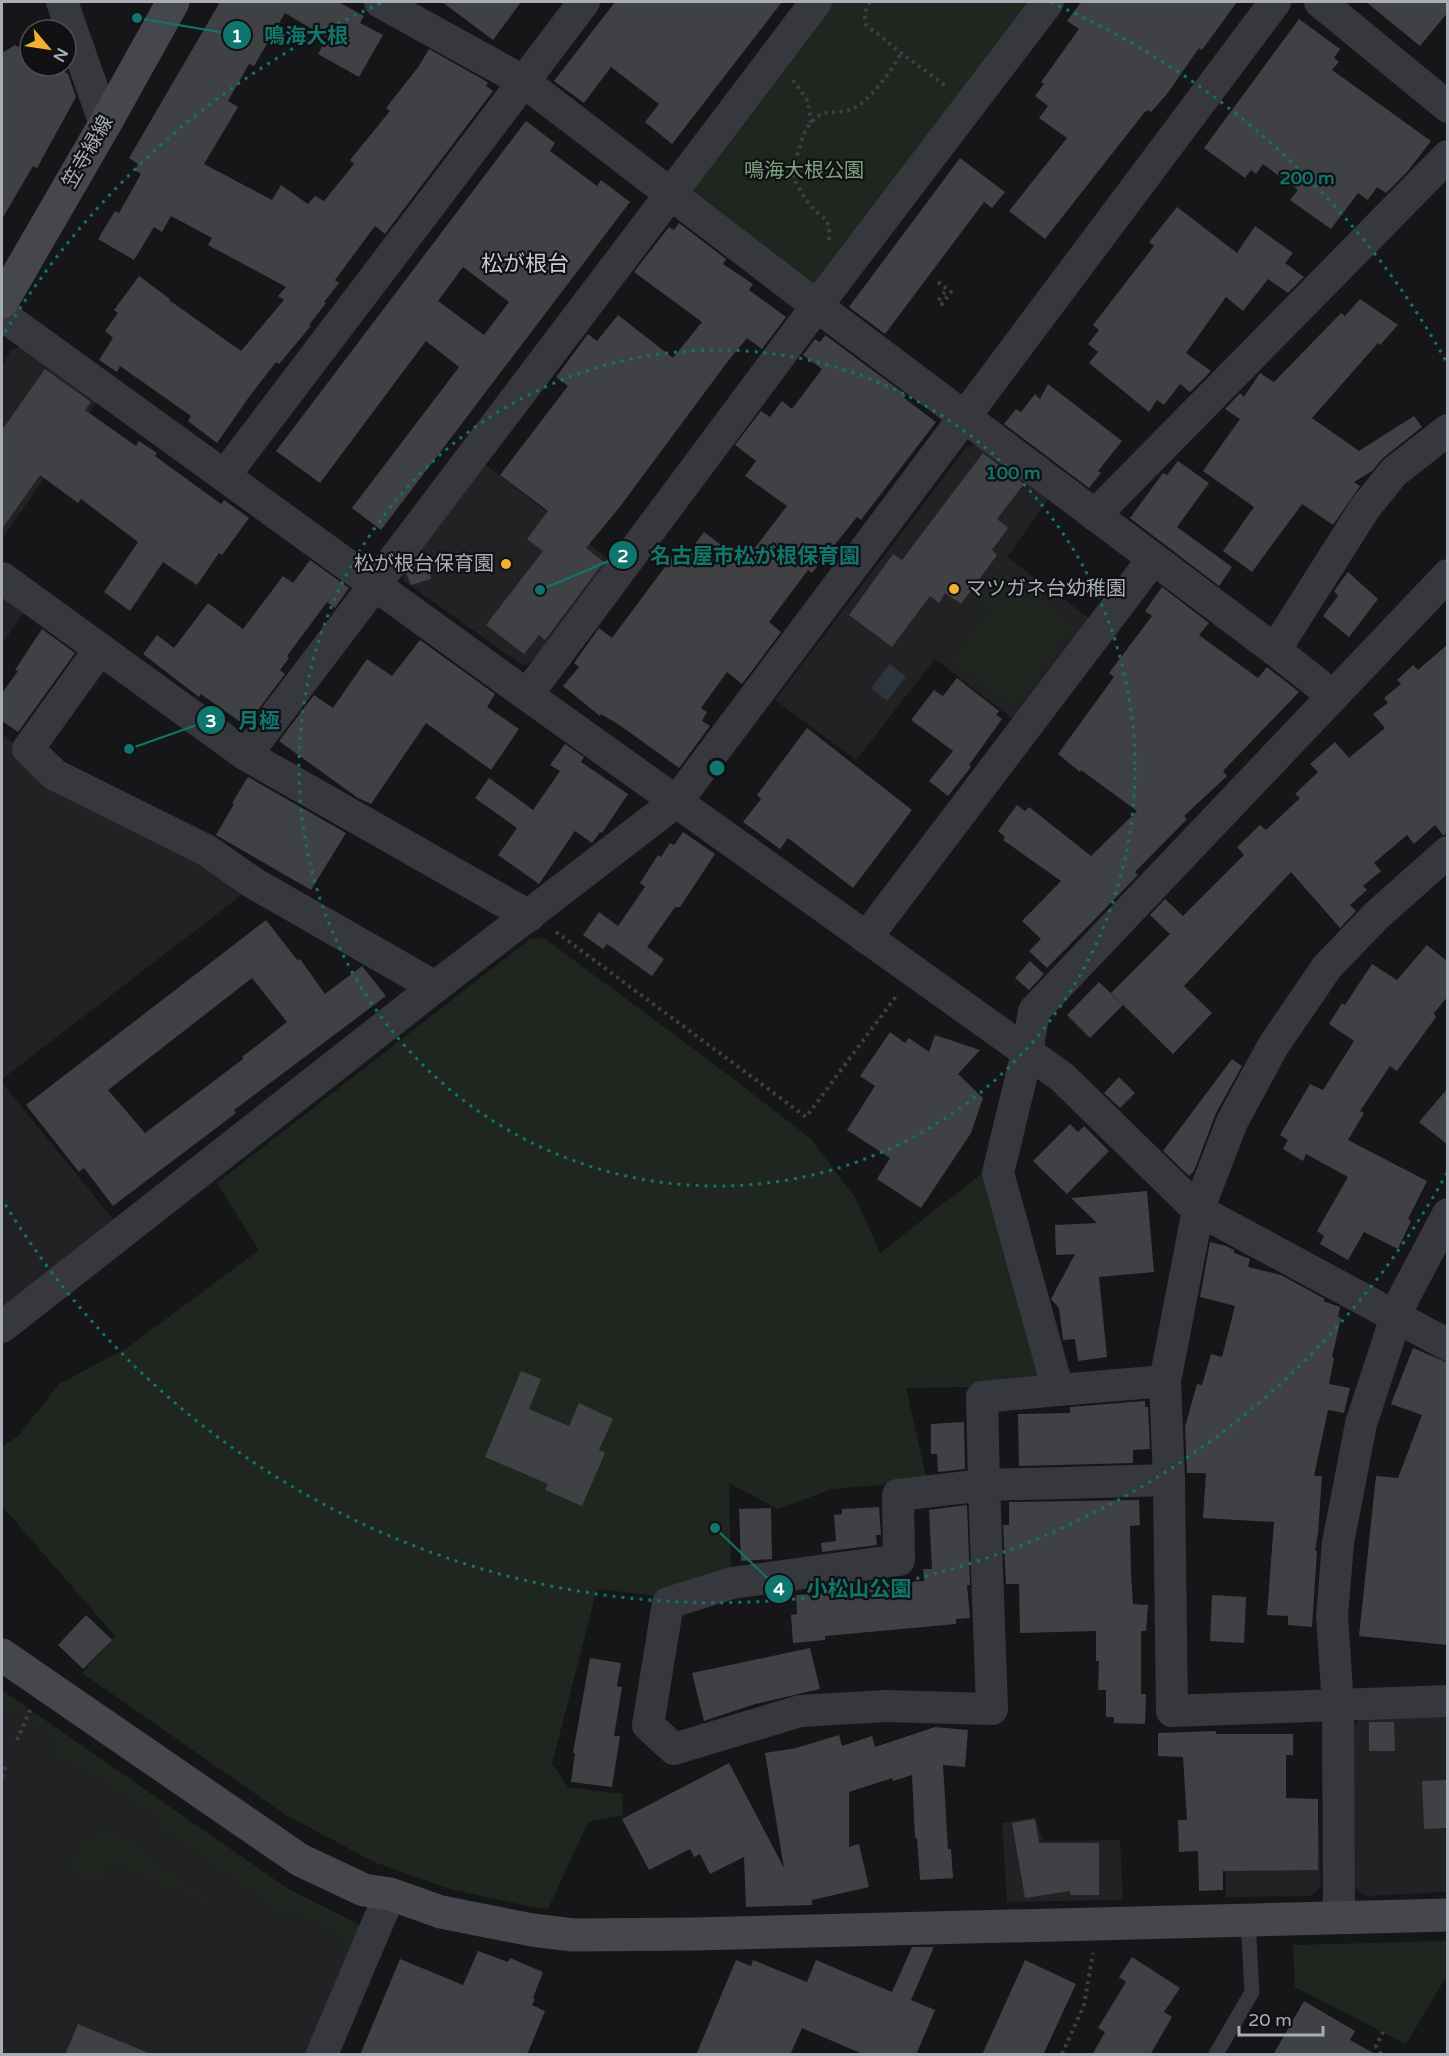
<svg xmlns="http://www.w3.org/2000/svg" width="1449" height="2056" font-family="'Varela Round','Noto Sans JP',sans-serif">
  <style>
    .built { fill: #222225 }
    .green { fill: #1e261f }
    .water { fill: #2c353c }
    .building { fill: #404145; fill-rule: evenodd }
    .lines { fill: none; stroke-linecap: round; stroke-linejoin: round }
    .path { stroke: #3d3f44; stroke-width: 4; stroke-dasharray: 3 4.5; stroke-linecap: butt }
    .lane { stroke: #37383d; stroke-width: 15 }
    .street { stroke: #37383d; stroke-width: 32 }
    .secondary { stroke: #45474d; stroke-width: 33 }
    .ring { fill: none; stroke: #0f766e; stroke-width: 3; stroke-dasharray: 3 6 }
    .poi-dot { fill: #f2b134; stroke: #111113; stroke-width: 2 }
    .labels { text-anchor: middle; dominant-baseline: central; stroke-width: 4.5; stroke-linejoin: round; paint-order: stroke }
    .street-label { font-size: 20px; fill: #a8adb8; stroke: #111113 }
    .park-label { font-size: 20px; fill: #7fa381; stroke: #111113 }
    .poi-label { font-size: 20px; fill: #a8adb8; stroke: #111113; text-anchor: end }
    .quarter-label { font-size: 22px; fill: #c9ccd4; stroke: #111113 }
    .centre { fill: #0f766e; stroke: #111113; stroke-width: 3 }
    .ring-label { font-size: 18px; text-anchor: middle; font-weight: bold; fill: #0f766e; stroke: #111113; stroke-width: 4.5; stroke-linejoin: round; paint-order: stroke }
    .leader { fill: none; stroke: #0f766e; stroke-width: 2 }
    .callout-dot { fill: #0f766e; stroke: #111113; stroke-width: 2 }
    .mark-label { font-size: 18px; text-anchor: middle; font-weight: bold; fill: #fff }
    .callout-label { font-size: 21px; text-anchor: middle; font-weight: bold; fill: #0f766e; stroke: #111113; stroke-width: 4.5; stroke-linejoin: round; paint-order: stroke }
  </style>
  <rect width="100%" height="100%" fill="#161618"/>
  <g class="built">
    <path d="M24,345L99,399L2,539V367L11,350Z"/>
    <path d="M981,444L1050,497L1007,557L1093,621L1016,721L935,659L856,760L775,700L967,446Z"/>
    <path d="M483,463L610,560L534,662L522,665L404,581L402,568Z"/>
    <path d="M2,594L25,611L2,644Z"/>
    <path d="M2,733L53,781L248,890L2,1079Z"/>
    <path d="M2,1083L117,1224L2,1313Z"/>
    <path d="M2,1690L288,1889L362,1926L308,2054H2Z"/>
    <path d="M1447,1714V1892L1365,1896L1352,1885V1728L1363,1716Z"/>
    <path d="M1035,1817L1043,1841L1120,1840L1123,1900L1007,1902L1002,1823Z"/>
    <path d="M1319,1825L1321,1886L1311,1896L1226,1897L1225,1826Z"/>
  </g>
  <g class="green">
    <path d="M830,2H1030L822,283H810L696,198L693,183Z"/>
    <path d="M1001,570L1074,625L1014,706L952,660L990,610L978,601Z"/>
    <path d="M544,938L715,1065L810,1138L856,1199L880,1253L985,1171L1041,1381L968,1387L906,1388L927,1481L832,1489L778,1509L729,1483L731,1574L657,1596L597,1589L552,1764L568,1787L622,1794L623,1815L588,1822L548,1909L532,1907L450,1889L374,1862L286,1815L82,1673L115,1636L2,1506V1447L19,1435L59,1384L127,1348L259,1250L217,1183L530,939Z"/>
    <path d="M2,1690L25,1706L20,1719L2,1711Z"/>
    <path d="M36,1714L288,1889L362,1926L351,1952L348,1951L338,1933L288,1910L286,1916L161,1827L163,1822L98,1775L52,1756L60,1737L31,1724Z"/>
    <path d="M113,1831L126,1838L144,1854L226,1912L111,1860L100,1883L69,1870C79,1846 84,1832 113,1831Z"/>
    <path d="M1447,1941V1982L1444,1980L1406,2044L1295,1987L1293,1945Z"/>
  </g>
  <path class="water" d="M890,664L906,677L887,701L871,688Z"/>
  <g class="building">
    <path d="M220,2H339L364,16L360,23L383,35L359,77L318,54L327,38L285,13L254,66L249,64L228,101L238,107L204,164L272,200L281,185L308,204L315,196L324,201L354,164L350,160L390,111L386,108L419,66L429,49L484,80L488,83L486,86L493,91L385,234L375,226L335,280L339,283L324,302L326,303L309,325L311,326L279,364L276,362L249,397L217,443L188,421L191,416L120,366L117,372L99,360L113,338L105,331L118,313L114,310L139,276L170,299L169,300L241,351L284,300L278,296L286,287L208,245L212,238L171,216L162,232L154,227L134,260L98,239L115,211L119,213L141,174L135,170L138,164L129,158Z"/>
    <path d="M442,2H521L493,40Z"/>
    <path d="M615,2H782L672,144L645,122L659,104L611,67L584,103L554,81Z"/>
    <path d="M1081,2H1237L1202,50L1199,48L1167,94L1151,112L1148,110L1144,113L1045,239L1009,211L1067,138L1039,118L1048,106L1035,96L1044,84L1041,82L1079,29L1067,21Z"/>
    <path d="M1366,2H1448V12L1420,46Z"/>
    <path d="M1299,19L1340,49L1334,58L1339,62L1332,70L1431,141L1407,172L1386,193L1377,187L1368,200L1358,193L1331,229L1290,200L1298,190L1263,164L1256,174L1251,170L1245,178L1204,148Z"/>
    <path d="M15,45L30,53V66H53L68,74L76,97L37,168L33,166L2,219V53Z"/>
    <path d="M526,121L555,143L550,151L597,186L601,180L630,202L381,530L352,508L459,367L426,341L320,483L276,451ZM463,267L509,302L484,335L438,301Z"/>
    <path d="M960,158L1005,192L992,208L984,202L885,334L849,307Z"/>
    <path d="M1177,207L1237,253L1255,226L1293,253L1285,263L1304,277L1288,293L1268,279L1243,311L1226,297L1186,353L1211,371L1190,392L1180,384L1164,405L1157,400L1149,412L1089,363L1098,352L1088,344L1099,330L1093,325L1154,246L1149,242Z"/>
    <path d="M679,223L726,259L723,264L753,284L749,290L786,317L762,349L747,338L728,361L619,508L586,548L604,562L545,640L539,635L524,654L486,625L543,551L527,539L548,511L500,475L568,386L556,377L588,334L597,341L618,315L673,358L702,322L634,272L669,227L674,230Z"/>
    <path d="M1360,299L1398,325L1380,345L1378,343L1312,418L1359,451L1414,416L1422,427L1383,458L1372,471L1354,482L1360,486L1333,525L1302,504L1252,572L1223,551L1254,507L1203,471L1240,419L1225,409L1240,393L1244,397L1260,373L1274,382L1341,313L1345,316Z"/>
    <path d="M825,335L906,395L904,398L936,422L861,520L857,517L812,573L808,570L769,622L781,632L742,684L727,672L701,708L707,712L702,721L710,726L679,768L621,726L601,714L600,716L563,686L579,667L574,663L599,628L612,638L676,552L684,558L704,532L744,562L787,506L745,476L756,461L735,445L761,411L770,417L782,401L792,409L822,369L803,355L815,339L820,342Z"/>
    <path d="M45,369L91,402L85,410L136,446L139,441L157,453L155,456L221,504L224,500L249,518L222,555L219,553L197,585L163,562L130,611L104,592L138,542L81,499L78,503L40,475L2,529V430Z"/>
    <path d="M1048,384L1122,441L1098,471L1101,473L1089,488L1004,424L1016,409L1021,412L1035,394L1040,399Z"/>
    <path d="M983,453L1024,484L997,519L1008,528L992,550L997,555L961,604L945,593L939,603L930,596L892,647L849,615L893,554L902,560Z"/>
    <path d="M1178,461L1209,483L1177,527L1232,567L1219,586L1130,518L1163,473L1167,475Z"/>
    <path d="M427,558L431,579L411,585L406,573L416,560Z"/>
    <path d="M310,560L349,588L335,608L327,602L287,656L289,658L280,670L285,674L246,726L201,694L199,697L143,654L157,635L174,648L208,603L243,629L283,576L293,583Z"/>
    <path d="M1348,572L1378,599L1349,637L1323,616L1338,596L1334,591Z"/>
    <path d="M1162,587L1209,623L1199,635L1258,678L1267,667L1299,692L1223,771L1227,776L1184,816L1187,819L1135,872L1138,875L1047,968L1029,951L1041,939L1022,921L1061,881L1003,840L1005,837L998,831L1017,805L1025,811L1029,807L1091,856L1137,811L1081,770L1080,772L1058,754L1114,677L1109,673L1152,616L1145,611Z"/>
    <path d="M42,629L75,653L18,732L2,721V693L18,671L15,670Z"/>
    <path d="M420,640L495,694L487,707L519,729L491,770L426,723L371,804L358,798L279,741L314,695L333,708L367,659L392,676Z"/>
    <path d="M1448,644V834L1443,835L1435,825L1414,844L1407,835L1374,863L1381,871L1363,886L1367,890L1350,905L1356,911L1340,928L1291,872L1184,986L1212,1013L1173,1054L1111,993L1170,934L1150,915L1165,899L1183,916L1244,855L1237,847L1260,825L1266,830L1300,798L1295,794L1318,772L1310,764L1335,742L1349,758L1385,728L1373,714L1388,703L1384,698L1401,684L1397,680L1413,665L1418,670Z"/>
    <path d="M957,678L999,711L996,715L1002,719L969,765L971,767L948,796L929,781L953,751L911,720L934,690L943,696Z"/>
    <path d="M807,728L912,810L853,888L788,838L780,849L743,822L761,799L757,795Z"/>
    <path d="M565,744L584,757L581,762L628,794L602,833L600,832L592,843L575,831L539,884L498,855L517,828L475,798L489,778L533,810L560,771L550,765Z"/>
    <path d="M248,777L346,833L311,890L216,835L234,804L232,803Z"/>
    <path d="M683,832L715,854L680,907H675L647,947L664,959L652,976L607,944L603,949L583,935L599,912L618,926L645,887L640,883L658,855L661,857L670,843L674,845Z"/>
    <path d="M266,920L298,961L300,959L325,994L362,966L386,996L234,1110L236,1113L113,1206L84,1168L79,1172L26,1105ZM252,978L287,1022L242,1057L243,1059L145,1133L108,1090Z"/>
    <path d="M1427,945L1448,962V996L1434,1013L1436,1017L1397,1071L1390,1066L1360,1111L1364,1113L1348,1140L1427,1181L1408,1219L1411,1221L1398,1249L1364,1232L1348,1260L1320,1244L1324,1236L1317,1231L1348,1177L1306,1154L1303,1161L1283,1149L1288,1140L1280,1135L1310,1084L1323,1090L1354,1041L1329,1024L1342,1003L1345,1005L1372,964L1397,980Z"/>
    <path d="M1030,961L1044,974L1029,990L1015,978Z"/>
    <path d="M1099,982L1123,1005L1090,1038L1067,1015Z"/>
    <path d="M890,1032L905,1043L909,1038L929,1052L935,1035L980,1050L958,1074L983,1098L971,1133L921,1208L877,1179L890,1158L847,1130L875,1086L860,1076Z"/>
    <path d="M1232,1059L1242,1066L1216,1113L1194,1171L1189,1176L1163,1151Z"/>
    <path d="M1119,1077L1135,1093L1120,1108L1104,1093Z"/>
    <path d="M1448,1088V1145L1419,1122Z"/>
    <path d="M1070,1124L1078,1132L1084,1126L1109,1151L1067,1194L1033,1161Z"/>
    <path d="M1147,1191L1154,1272L1099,1277L1107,1357L1078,1361L1075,1339L1063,1340L1059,1308L1051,1299L1075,1254L1056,1255L1055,1225L1097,1223L1071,1198Z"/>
    <path d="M1210,1242L1226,1246L1234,1250V1253L1250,1259L1248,1267L1281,1275L1325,1299L1323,1301L1340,1307L1338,1317L1341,1318L1332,1357L1334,1358L1329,1384L1350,1388L1344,1413L1328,1410L1314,1476H1322L1318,1533L1315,1550L1317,1551L1312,1627L1288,1625V1616L1267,1615L1274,1522L1203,1518L1206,1473H1187L1185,1427L1197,1384L1202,1385L1211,1354L1222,1357L1235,1306L1200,1297Z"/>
    <path d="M1413,1348L1448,1363V1645L1359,1636L1376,1476L1398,1478L1422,1415L1391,1404Z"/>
    <path d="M521,1371L541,1379L529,1409L569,1426L579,1403L613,1419L599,1450L605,1453L582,1506L545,1490L548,1484L485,1457Z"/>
    <path d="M1145,1401V1407H1148L1150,1449L1133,1450V1463L1019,1466L1018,1414L1070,1413V1407Z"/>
    <path d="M964,1422L965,1469L938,1472L937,1454H931V1424Z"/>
    <path d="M1139,1500L1140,1525L1130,1526L1131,1573L1133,1604L1148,1605L1146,1631H1141V1694H1146L1145,1724L1114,1723V1717H1106V1690H1098L1099,1661H1096V1631L1020,1633L1019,1584H1006L1003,1525H1009V1502Z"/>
    <path d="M967,1505L970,1585H967L970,1618L956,1619V1624L825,1636V1640L793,1643L791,1615L797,1614L796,1595L827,1593L826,1588L879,1581V1584L924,1581L923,1569H932L929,1510Z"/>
    <path d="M879,1507L881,1535H876L877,1545L822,1552L821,1543L836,1541L834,1515L842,1514V1509Z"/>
    <path d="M771,1508L772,1559L741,1561L739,1509Z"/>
    <path d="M1212,1595L1246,1597L1244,1643L1210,1641Z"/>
    <path d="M86,1615L112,1640L83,1669L58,1645Z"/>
    <path d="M810,1648L820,1689L755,1704L704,1721L692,1673Z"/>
    <path d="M590,1658L621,1663L617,1686L622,1687L614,1736H620L612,1787L571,1782L575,1753H573Z"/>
    <path d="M1369,1722H1394L1395,1751H1369Z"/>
    <path d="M935,1727L968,1730L965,1767L943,1765L948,1849H951L953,1878L920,1880L917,1838H915L912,1775L893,1781L892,1778L849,1792V1847L859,1844L869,1887L812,1900V1905L746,1907L744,1857L710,1874L700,1854L694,1857L690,1849L649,1870L622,1819L729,1763L784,1868L765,1753L796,1748L839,1735L842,1746L872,1736L875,1747Z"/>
    <path d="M1216,1731V1734H1293V1755H1286V1798L1318,1799V1870L1223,1871V1890L1199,1891L1198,1851L1179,1852L1178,1820H1187L1183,1757L1158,1756V1733Z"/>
    <path d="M1448,1780V1828L1424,1829L1422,1781Z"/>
    <path d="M1035,1819L1039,1843H1099V1895H1070V1891L1025,1898L1012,1823Z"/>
    <path d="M912,1947H934L911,2000L935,2010L916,2055H865L802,2028L790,2055H696L736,1960L751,1966L753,1960L807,1982L816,1960L892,1992Z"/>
    <path d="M478,1951L508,1962L510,1958L543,1972L533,1998L535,1999L532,2005L545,2011L527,2055H360L400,1959L463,1985Z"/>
    <path d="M1132,1957L1180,1988L1164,2012L1172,2017L1150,2055H1092L1105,2032L1098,2028L1126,1982L1119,1977Z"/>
    <path d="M1025,1960L1076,1984L1043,2055H982Z"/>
    <path d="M1304,2001L1355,2031L1350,2040L1377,2055H1273Z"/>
    <path d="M78,2024L151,2054V2055H65Z"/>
  </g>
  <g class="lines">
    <g class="path">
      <path d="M870,2C866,8 863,16 866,24C868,28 873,30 877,33C899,53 924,69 948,88"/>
      <path d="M793,80L808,101L811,123"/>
      <path d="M829,240C831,214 821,220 809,204C803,196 798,186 793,178C796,160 801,125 820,115C829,111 842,113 852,109C869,102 893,69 901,53"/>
      <path d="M938,282L947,289L938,301L942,304L954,288"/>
      <path d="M556,932L806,1117L897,995"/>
      <path d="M17,1740L30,1710"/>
      <path d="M2,1777L7,1763"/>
      <path d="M1062,2054L1084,2005L1093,1953"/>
      <path d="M1381,2054L1376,2046L1383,2032"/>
    </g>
    <path class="lane" d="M1216,2054L1252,1992L1248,1921"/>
    <g class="street">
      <path d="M62,2L105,124"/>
      <path d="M380,2L523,81L817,306L1275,650L1332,695"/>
      <path d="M1320,2L1448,107"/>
      <path d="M2,315L527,695L1062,1077L1198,1210L1448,1345"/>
      <path d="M225,475L584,2"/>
      <path d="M1095,515L1448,156"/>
      <path d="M2,578L246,755L529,916"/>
      <path d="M100,649L28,749L55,775L206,850L255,884L435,987"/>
      <path d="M1275,650L1365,508L1394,472L1448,430"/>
      <path d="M527,695L825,295L1048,2"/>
      <path d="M246,755L816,2"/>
      <path d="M1448,852L1377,915L1327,967L1273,1046L1232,1122L1198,1210L1165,1381L1169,1480L1172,1711L1448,1701"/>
      <path d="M866,938L1153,559"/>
      <path d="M2,1327L435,987L677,801L1275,2"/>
      <path d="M1165,1381L1058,1390L998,1173L1027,1053L1034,1011L1448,575"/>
      <path d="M1058,1390L982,1397L984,1485L992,1709L885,1706L800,1711L674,1749L648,1725L668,1603L732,1583L899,1560L898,1495L984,1485L1169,1480"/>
      <path d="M1339,1918L1338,1705L1332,1616L1338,1543L1361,1424L1396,1317L1404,1297L1448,1214"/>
      <path d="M322,2054L390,1894"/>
    </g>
    <g class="secondary">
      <path d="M2,302L105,124L173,2"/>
      <path d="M2,1655L300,1860L364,1890L390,1894L441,1912L532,1930L573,1935L694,1934L1448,1915"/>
    </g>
  </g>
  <g class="ring">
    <circle cx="717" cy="768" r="418"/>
    <path d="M1447 1173A835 835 0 0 1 5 1204M5 332A835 835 0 0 1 384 2M1050 2A835 835 0 0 1 1447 363"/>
  </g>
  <g class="poi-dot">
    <circle cx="506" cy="564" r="6"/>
    <circle cx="954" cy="589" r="6"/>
  </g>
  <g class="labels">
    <g class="street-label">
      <text transform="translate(88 152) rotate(-60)">笠寺緑線</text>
    </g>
    <g class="park-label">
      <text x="804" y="171">鳴海大根公園</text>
    </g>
    <g class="poi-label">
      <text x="494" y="564">松が根台保育園</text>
      <text x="966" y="589" text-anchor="start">マツガネ台幼稚園</text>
    </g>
    <g class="quarter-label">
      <text x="525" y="264">松が根台</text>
    </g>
  </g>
  <circle cx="717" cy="768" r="9" class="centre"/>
  <g class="ring-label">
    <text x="1307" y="184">200 m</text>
    <text x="1013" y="479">100 m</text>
  </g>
  <path class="leader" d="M137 18L237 35M540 590L623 555M129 749L211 720M715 1528L779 1589"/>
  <g class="callout-dot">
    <circle cx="137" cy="18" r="6"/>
    <circle cx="540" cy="590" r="6"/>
    <circle cx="129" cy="749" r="6"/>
    <circle cx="715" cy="1528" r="6"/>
    <circle cx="237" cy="35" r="15"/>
    <circle cx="623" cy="555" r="15"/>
    <circle cx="211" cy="720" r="15"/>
    <circle cx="779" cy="1589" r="15"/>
  </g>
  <g class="mark-label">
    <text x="237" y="42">1</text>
    <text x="623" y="562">2</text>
    <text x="211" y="727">3</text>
    <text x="779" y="1595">4</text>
  </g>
  <g class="callout-label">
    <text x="306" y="43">鳴海大根</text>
    <text x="755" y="563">名古屋市松が根保育園</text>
    <text x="259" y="728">月極</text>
    <text x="859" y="1596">小松山公園</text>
  </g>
  <rect width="1449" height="2056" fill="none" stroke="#a8adb8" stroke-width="6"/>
  <g transform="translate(48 48) rotate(119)"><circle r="28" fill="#111113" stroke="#4d4f55" stroke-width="1.5"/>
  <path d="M0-4.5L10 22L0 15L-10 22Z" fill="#f2b134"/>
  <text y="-9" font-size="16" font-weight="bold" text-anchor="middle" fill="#a8adb8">N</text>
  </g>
  <path d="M1239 2026v9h84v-9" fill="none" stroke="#a8adb8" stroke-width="3"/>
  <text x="1248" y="2026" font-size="18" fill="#a8adb8" stroke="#111113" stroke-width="4.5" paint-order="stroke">20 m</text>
</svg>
